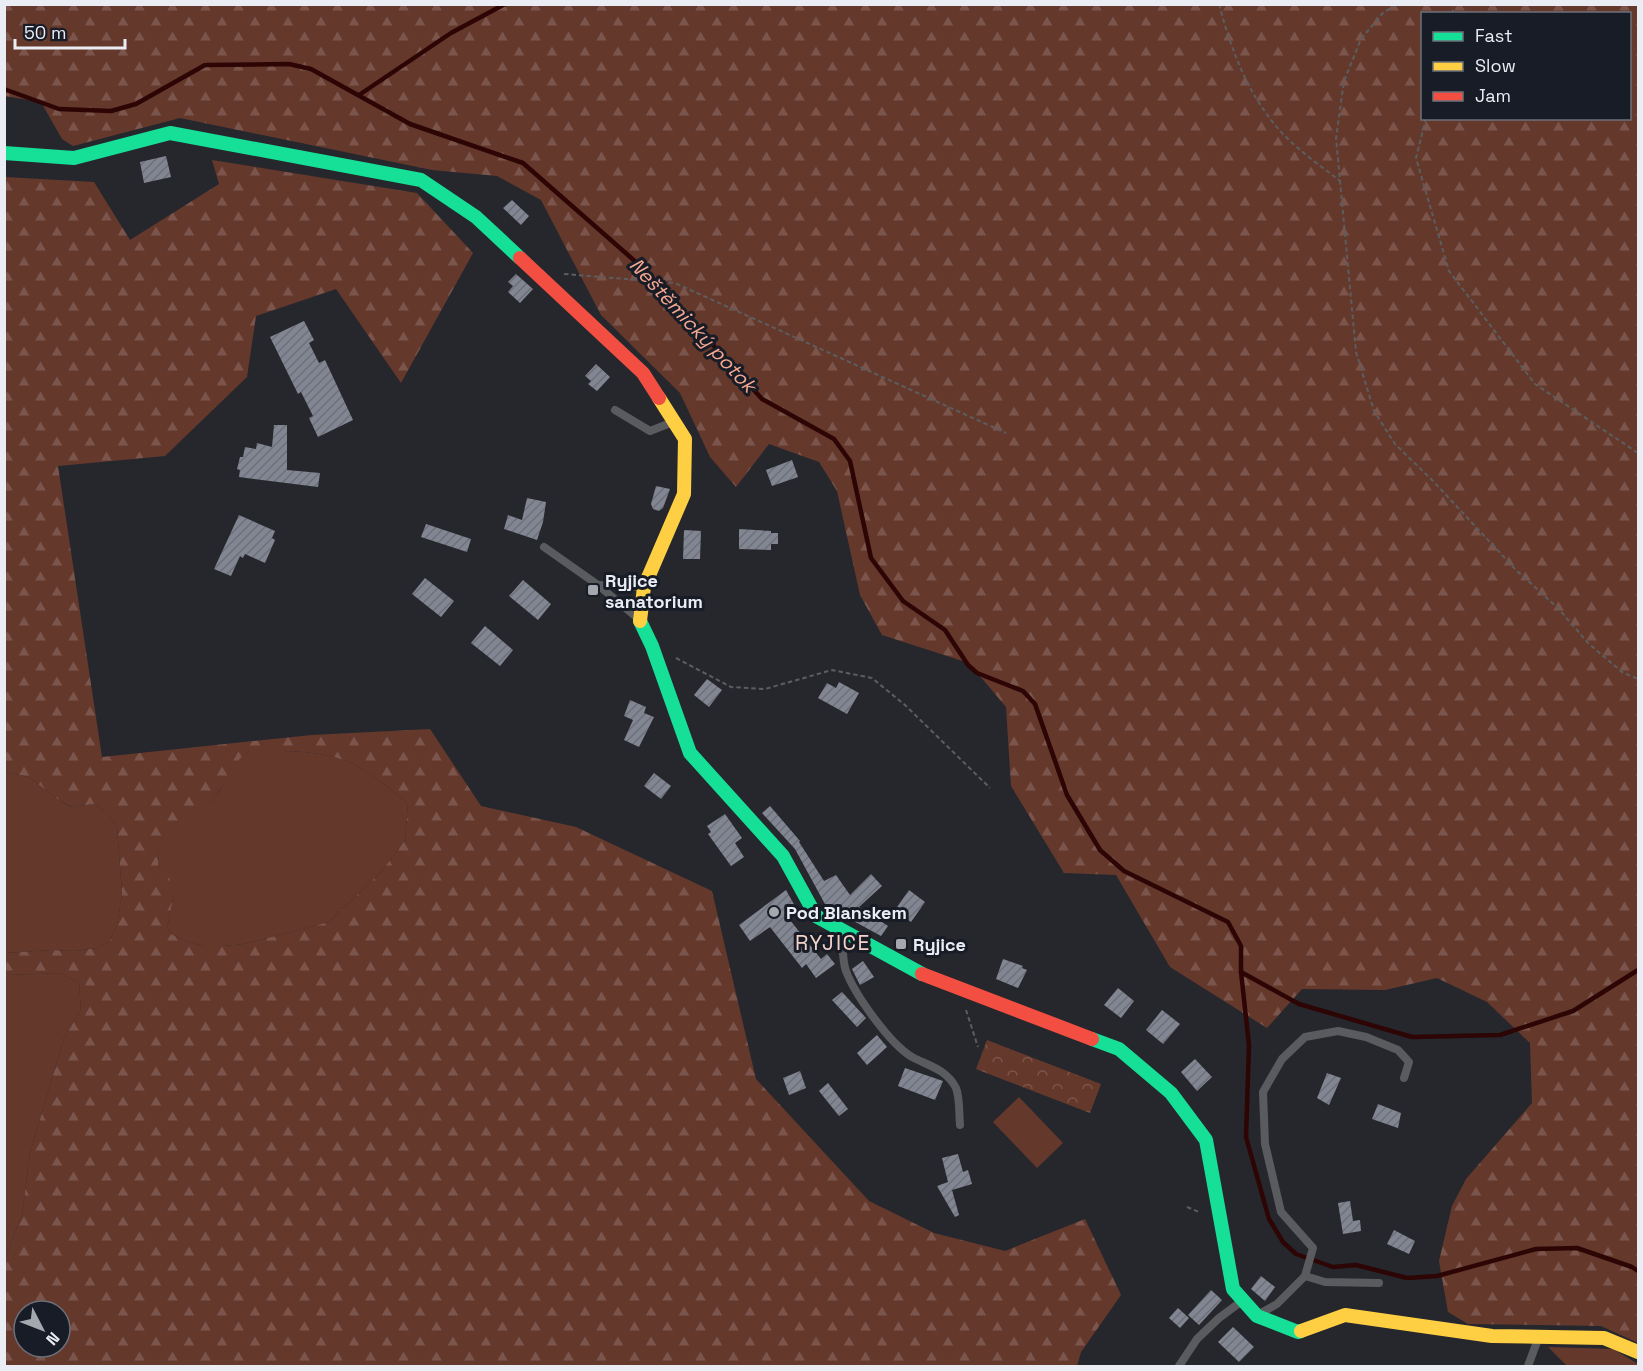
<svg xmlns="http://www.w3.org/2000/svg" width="1643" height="1371" font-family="'Space Grotesk',sans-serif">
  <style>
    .green { fill: #65382c }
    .forest { fill: url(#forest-firs); fill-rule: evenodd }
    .park { fill: url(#park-crowns) }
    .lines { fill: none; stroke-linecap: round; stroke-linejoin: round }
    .stream { stroke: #2d0504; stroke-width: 4.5 }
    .building { fill: url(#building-hatch) }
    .path { stroke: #5c5d5f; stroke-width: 2; stroke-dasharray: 4.5 3; stroke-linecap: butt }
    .lane { stroke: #5a5b5e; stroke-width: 8 }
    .fast { stroke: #16e098; stroke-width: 14 }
    .slow { stroke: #ffcf43; stroke-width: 14 }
    .jam { stroke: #f24e42; stroke-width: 14 }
    .poi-dot { fill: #a6a8af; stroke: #181c26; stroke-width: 2 }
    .labels { text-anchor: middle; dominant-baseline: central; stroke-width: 6; stroke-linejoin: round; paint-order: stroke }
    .poi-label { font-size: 18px; font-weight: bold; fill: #ebedf5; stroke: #181c26; text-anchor: start }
    .water-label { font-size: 20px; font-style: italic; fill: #f6a790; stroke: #181c26 }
    .quarter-label { font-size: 21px; letter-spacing: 1.5px; fill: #f4d3c9; stroke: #181c26 }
  </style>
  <defs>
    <pattern id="forest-firs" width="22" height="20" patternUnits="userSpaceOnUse" patternTransform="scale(1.5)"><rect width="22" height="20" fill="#65382c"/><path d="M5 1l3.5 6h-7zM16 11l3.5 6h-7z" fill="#7b554b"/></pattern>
    <pattern id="park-crowns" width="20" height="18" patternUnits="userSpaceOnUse" patternTransform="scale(1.5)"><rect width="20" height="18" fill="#65382c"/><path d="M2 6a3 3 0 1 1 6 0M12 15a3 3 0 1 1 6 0" fill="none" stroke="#7b554b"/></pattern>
    <pattern id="building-hatch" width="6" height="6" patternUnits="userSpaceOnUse" patternTransform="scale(1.5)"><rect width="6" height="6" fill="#828692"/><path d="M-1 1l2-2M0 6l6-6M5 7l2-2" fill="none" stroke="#6d7079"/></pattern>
  </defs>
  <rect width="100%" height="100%" fill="#26272c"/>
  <g class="green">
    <path d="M249,751C280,751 316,749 346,761C369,770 388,788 408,803L405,840L381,872L329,922L244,944L224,946H204L186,941L171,934L167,927L174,895L158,869L159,849L211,801L220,790L235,761Z"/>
    <path d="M5,772L29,777L60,801L71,807L94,804L106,811L117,827L122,893L117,926L109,942L98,948L75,951L51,950L5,953Z"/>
    <path d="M61,973L79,983L81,1010L64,1038L30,1153L22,1215L5,1258V975Z"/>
    <path d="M1019,1097L1063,1143L1037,1168L993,1122Z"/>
    <path d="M1548,1347L1613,1349L1638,1364V1366H1567Z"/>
  </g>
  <g class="forest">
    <path d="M4,5H1638V1343L1601,1326L1468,1324L1448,1312L1439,1261L1452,1206L1466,1179L1532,1103L1530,1043L1487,1002L1437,978L1385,990L1302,989L1267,1028L1170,967L1116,875L1064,873L1011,786L1006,707L969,663L882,635L860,595L837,491L819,462L769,444L736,487L710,457L680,393L601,315L541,200L497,176L432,170L180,118L73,146L62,139L41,102L5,96ZM1422,14H1630V118H1422Z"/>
    <path d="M212,160L417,193L473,253L401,383L336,289L256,316L247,377L165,456L58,466L102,757L312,735L430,729L481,806L576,827L712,891L756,1079L869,1201L934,1233L1005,1251L1085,1219L1121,1295L1081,1352L1077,1366H5V1258L22,1215L30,1153L64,1038L81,1010L79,983L61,973L5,975V953L51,950L75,951L98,948L109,942L117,926L122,893L117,827L106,811L94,804L72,807L60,801L29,777L5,772V177L94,182L130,240L219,184ZM249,751C280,751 316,749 346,761C369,770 388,788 408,803L405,840L381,872L329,922L244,944L224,946H204L186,941L171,934L167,927L174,895L169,877L158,869L159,850C176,837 206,809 219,791C231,773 230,765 249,751ZM24,1311H60V1347H24Z"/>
  </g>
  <path class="park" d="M987,1040L1101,1084L1090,1113L976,1069Z"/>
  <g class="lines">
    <g class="stream">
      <path d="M4,89L59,109L111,111L136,104L205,65L289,64L311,69L410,124L523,163L645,270L762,399L834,439L850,461L871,558L903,601L945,630L968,665L977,673L1023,691L1035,704L1067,795L1100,850L1124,871L1228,922L1241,946V972L1249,1045L1246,1137L1269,1219L1283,1242L1296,1254L1333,1267L1356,1265L1407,1278L1437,1276L1536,1249L1577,1248L1632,1267L1638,1271"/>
      <path d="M359,95L451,33L505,4"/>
      <path d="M1241,972L1299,1004L1412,1037L1500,1035L1573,1011L1638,970"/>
    </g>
  </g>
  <g class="building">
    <path d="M166,156L171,177L144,183L140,162Z"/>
    <path d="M512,200L529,216L521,225L503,208Z"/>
    <path d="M516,274L533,289L520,303L508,292L513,286L508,282Z"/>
    <path d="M304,321L314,340L309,343L319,363L325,360L353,420L318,437L309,418L313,416L301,392L298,394L270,337Z"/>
    <path d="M596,364L610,377L597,391L588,384L591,381L585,376Z"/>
    <path d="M274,425H287V470L320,473L318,487L239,477L240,470L237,469L240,457H243L245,447L256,449L257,443L272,447Z"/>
    <path d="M792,460L798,477L772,486L766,470Z"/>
    <path d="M656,486L670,489L663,508L659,511L653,509L651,504Z"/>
    <path d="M527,498L546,502L543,522L537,540L504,529L508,515L522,520Z"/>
    <path d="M239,515L275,531L272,538L275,540L265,563L245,554L243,558L240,556L231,576L214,569Z"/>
    <path d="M426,524L471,539L467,552L421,537Z"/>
    <path d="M739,529L771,531V533H778V544H771V550L739,549Z"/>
    <path d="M684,530L701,531L700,559H683Z"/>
    <path d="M425,578L454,601L441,617L412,594Z"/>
    <path d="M523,580L551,604L538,620L509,596Z"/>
    <path d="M485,626L513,650L500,666L471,643Z"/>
    <path d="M707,679L722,690L709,707L694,695Z"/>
    <path d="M839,682L859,693L847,714L818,698L827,683L836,688Z"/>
    <path d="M630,700L646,707L644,713L654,717L639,747L624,740L633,720L624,716Z"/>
    <path d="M654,773L671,786L661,799L644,786Z"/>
    <path d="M770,806L800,841L799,842L824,881L836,875L850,895L871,874L882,886L859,907L888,926L881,936L826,906L795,849L762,813Z"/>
    <path d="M725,814L742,838L735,843L744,857L731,866L708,834L711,832L707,826Z"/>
    <path d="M786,890L796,908L786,915L821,959L827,954L835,964L816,978L806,964L802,968L770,927L750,941L739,925Z"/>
    <path d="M909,890L925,902L911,922L895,910Z"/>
    <path d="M1003,959L1023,966L1022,968L1027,970L1018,988L996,979Z"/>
    <path d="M863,961L874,977L860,985L852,969Z"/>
    <path d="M1118,988L1134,1001L1121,1018L1104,1005Z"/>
    <path d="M842,992L866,1018L857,1027L832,1000Z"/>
    <path d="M1162,1010L1180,1024L1163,1044L1146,1030Z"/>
    <path d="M877,1035L887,1047L867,1065L857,1053Z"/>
    <path d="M1195,1059L1212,1077L1197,1091L1181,1072Z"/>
    <path d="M905,1068L943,1081L935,1100L898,1086Z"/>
    <path d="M800,1071L806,1088L789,1095L783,1078Z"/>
    <path d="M1327,1073L1341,1078L1329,1105L1317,1098Z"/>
    <path d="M828,1083L848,1109L839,1116L819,1091Z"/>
    <path d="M1378,1104L1401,1113L1398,1128L1372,1119Z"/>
    <path d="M958,1154L963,1172L968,1170L972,1184L952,1190L959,1215L955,1217L937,1186L948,1182L942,1158Z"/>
    <path d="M1350,1201L1353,1221L1360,1220L1361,1231L1343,1234L1338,1203Z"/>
    <path d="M1394,1230L1415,1241L1409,1254L1387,1244Z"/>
    <path d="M1261,1276L1275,1287L1265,1301L1251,1289Z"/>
    <path d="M1211,1290L1222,1300L1199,1325L1188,1315Z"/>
    <path d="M1178,1308L1189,1318L1180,1328L1169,1318Z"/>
    <path d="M1233,1327L1254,1347L1239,1362L1218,1342Z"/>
  </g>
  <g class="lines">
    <g class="path">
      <path d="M1219,4C1232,53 1248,95 1282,133C1299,151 1321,166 1340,181"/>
      <path d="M1396,4L1382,14L1361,39L1344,81L1336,138L1356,352L1374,411L1395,444L1433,481L1517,571L1558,608L1588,643L1622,672L1638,679"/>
      <path d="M1452,14L1454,4"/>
      <path d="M1426,118L1416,158L1449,271L1535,384L1638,453"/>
      <path d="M564,274L675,283L1006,433"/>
      <path d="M676,658L731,687L765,689L832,670L872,678L905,705L990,788"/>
      <path d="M966,1010L978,1047"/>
      <path d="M1187,1207L1199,1212"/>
    </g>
    <g class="lane">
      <path d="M615,410L650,431L673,422"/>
      <path d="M544,547L598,585L635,616"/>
      <path d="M598,585L642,587"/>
      <path d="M842,934C843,946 842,960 846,971C855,995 890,1044 912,1057C929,1066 946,1069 956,1088C960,1098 959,1114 960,1125"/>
      <path d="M1305,1276L1325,1282L1379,1283"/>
      <path d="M1261,1313L1277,1304L1305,1276L1313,1248L1281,1212L1265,1144L1263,1092L1282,1059L1305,1037L1338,1031L1366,1037L1398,1050L1409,1062L1404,1078"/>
      <path d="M1179,1366L1197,1339L1219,1318L1242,1301"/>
      <path d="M1528,1366L1538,1339"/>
    </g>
    <g class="fast">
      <path d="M4,153L74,158L170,133L421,180L476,217L520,258"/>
      <path d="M640,621L652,646L690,753L783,856L816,916L922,974"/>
      <path d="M1092,1039L1119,1049L1171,1093L1206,1140L1233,1289L1257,1316L1298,1332L1301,1331"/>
    </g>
    <g class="slow">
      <path d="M640,621L644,587L684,494L685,439L659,398"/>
      <path d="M1301,1331L1345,1315L1492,1336L1604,1338L1638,1352"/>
    </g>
    <g class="jam">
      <path d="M520,258L643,373L659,398"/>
      <path d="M922,974L1092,1039"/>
    </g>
  </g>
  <g class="poi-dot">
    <rect x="587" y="584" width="12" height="12" rx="3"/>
    <circle cx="774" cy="912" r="6"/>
    <rect x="895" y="938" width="12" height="12" rx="3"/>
  </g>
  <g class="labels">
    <g class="poi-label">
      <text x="605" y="580">Ryjice<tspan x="605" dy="21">sanatorium</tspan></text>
      <text x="786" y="912">Pod Blanskem</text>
      <text x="913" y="944">Ryjice</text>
    </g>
    <g class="water-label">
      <text transform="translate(693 325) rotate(47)">Neštěmický potok</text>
    </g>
    <g class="quarter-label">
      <text x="833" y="942">RYJICE</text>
    </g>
  </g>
  <rect width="1643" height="1371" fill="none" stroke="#ebedf5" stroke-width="12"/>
  <rect x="1421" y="12" width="210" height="108" fill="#181c26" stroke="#6c7079" stroke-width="1.5"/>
  <rect x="1433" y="32" width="30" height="9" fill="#16e098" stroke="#6c7079" stroke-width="1.5"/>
  <text x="1475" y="42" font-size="18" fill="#ebedf5">Fast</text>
  <rect x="1433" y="62" width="30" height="9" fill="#ffcf43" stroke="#6c7079" stroke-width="1.5"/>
  <text x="1475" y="72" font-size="18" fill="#ebedf5">Slow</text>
  <rect x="1433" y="92" width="30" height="9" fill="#f24e42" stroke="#6c7079" stroke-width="1.5"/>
  <text x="1475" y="102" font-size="18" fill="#ebedf5">Jam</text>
  <g transform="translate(42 1329) rotate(132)"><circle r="28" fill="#181c26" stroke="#6c7079" stroke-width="1.5"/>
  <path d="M0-4.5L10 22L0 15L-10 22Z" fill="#a6a8af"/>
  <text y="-9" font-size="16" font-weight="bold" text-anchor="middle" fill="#ebedf5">N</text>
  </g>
  <path d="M15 39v9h110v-9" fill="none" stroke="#ebedf5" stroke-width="3"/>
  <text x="24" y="39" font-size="18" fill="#ebedf5" stroke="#181c26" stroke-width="4.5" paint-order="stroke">50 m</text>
</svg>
